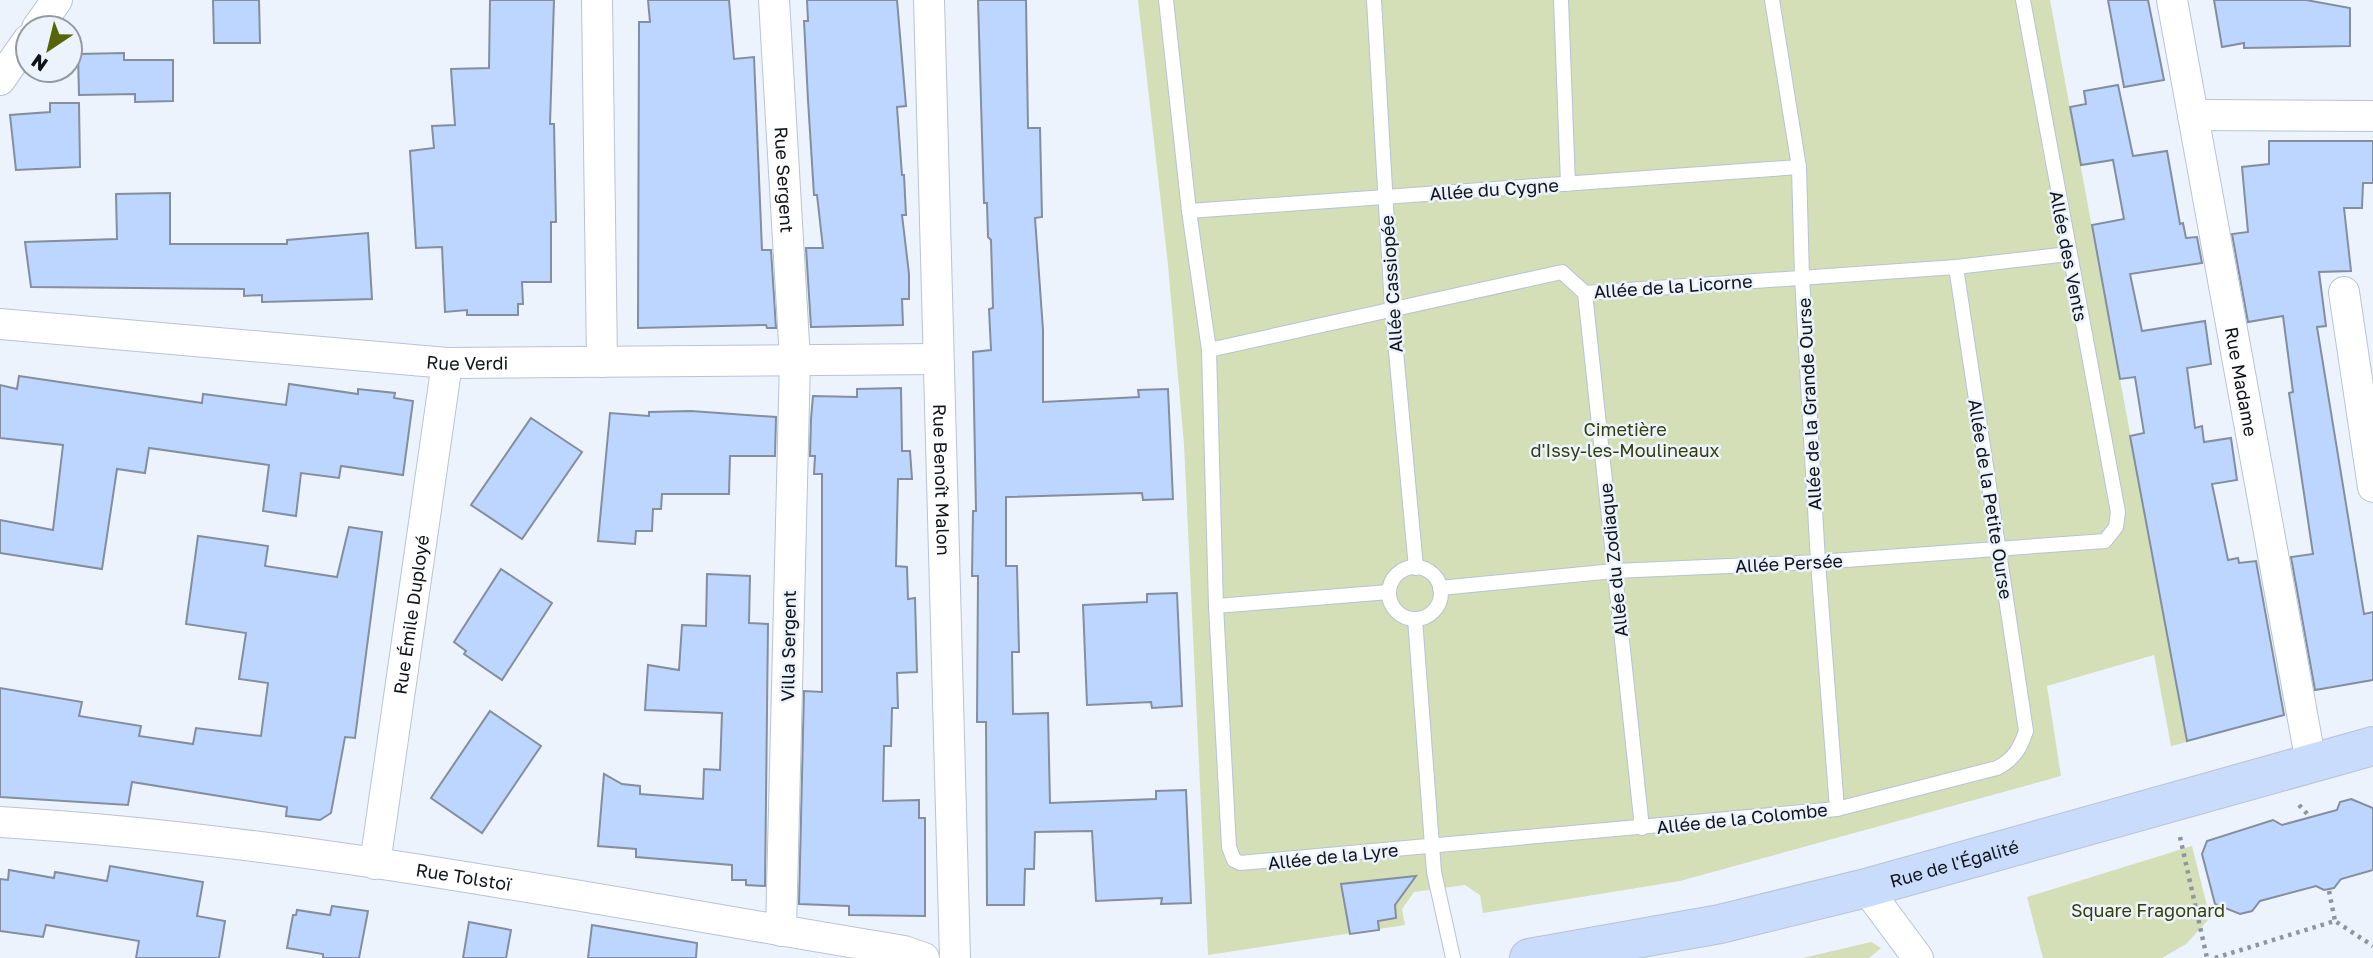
<svg xmlns="http://www.w3.org/2000/svg" width="2373" height="958" font-family="'Golos Text',sans-serif">
  <style>
    .green { fill: #d4deb7 }
    .building { fill: #bdd6ff; stroke: #838e9e; stroke-width: 2 }
    .lines { fill: none; stroke-linecap: round; stroke-linejoin: round }
    .lane-casing { stroke: #b8c3d4; stroke-width: 16 }
    .street-casing { stroke: #b8c3d4; stroke-width: 32 }
    .secondary-casing { stroke: #b8c3d4; stroke-width: 40 }
    .path { stroke: #8f959d; stroke-width: 4.5; stroke-dasharray: 3.5 5; stroke-linecap: butt }
    .lane { stroke: #fff; stroke-width: 14 }
    .street { stroke: #fff; stroke-width: 30 }
    .secondary { stroke: #c9dcfb; stroke-width: 38 }
    .labels { text-anchor: middle; dominant-baseline: central; stroke-width: 5; stroke-linejoin: round; paint-order: stroke }
    .street-label { font-size: 18px; fill: #10141a; stroke: #ecf3fd }
    .park-label { font-size: 18px; fill: #343d07; stroke: #ecf3fd }
  </style>
  <rect width="100%" height="100%" fill="#ecf3fd"/>
  <g class="green">
    <path d="M1138,0H2050L2187,742L2171,746L2154,655L2047,686L2061,776L1680,881L1483,913L1480,895L1465,885L1414,892L1402,909L1405,925L1208,955L1184,444L1168,265Z"/>
    <path d="M2192,846L2210,918L2186,944L2162,958H2043L2027,897Z"/>
    <path d="M1871,942L1881,948L1869,958H1803Z"/>
  </g>
  <g class="building">
    <path d="M213,0H259L260,43H214Z"/>
    <path d="M490,0H554L550,124H554L556,222H551V282H522L523,304H518V315H467V310L445,312L442,247L416,248L410,151L434,148L432,126L455,125L451,69L489,68Z"/>
    <path d="M648,0H729L734,59L754,57L762,250H771L776,328H767L766,325L638,328L639,22H650Z"/>
    <path d="M807,0H897L906,106L897,107L902,175H904L906,215H902L909,274V299H902L903,325L811,327L806,248H823L817,195H814L808,100L804,21H808Z"/>
    <path d="M978,0H1026L1028,128H1040L1042,217L1035,218L1043,330V402L1139,397L1138,390L1168,389L1173,499L1143,500L1142,493L1006,497V566H1017L1019,652H1012L1013,714L1048,713L1050,803L1156,799V791L1186,790L1191,903L1161,904L1162,898L1096,901L1092,831L1035,832L1034,869H1025L1024,905H987L986,722H977L978,576H972L973,511H976L973,352L991,350L989,309L993,308L991,240L988,237L987,203H984Z"/>
    <path d="M2108,0H2148L2164,80L2124,87Z"/>
    <path d="M2214,0H2306L2350,8V46L2244,48V43L2222,47Z"/>
    <path d="M124,53V60H173V101L135,102V94L79,95L78,54Z"/>
    <path d="M2118,85L2133,156L2167,151L2180,224L2183,223L2186,238L2197,237L2202,263L2130,274L2142,331L2205,321L2211,364L2187,368L2195,428L2202,426L2204,442L2231,438L2237,480L2212,484L2228,560L2238,558L2239,563L2256,561L2284,715L2187,741L2130,436L2144,433L2135,377L2120,379L2092,225L2124,219L2113,160L2081,165L2070,107L2086,104L2084,91Z"/>
    <path d="M50,103H79L80,167L16,170L10,115L50,112Z"/>
    <path d="M2269,141H2373V183H2363L2362,208H2344L2351,271L2319,272L2326,326L2317,327L2364,614L2373,612V680L2315,690L2291,557L2313,554L2289,393L2293,392L2283,316L2248,322L2232,234L2248,232L2242,167L2269,164Z"/>
    <path d="M170,193V244H287V240L368,233L372,299L262,302V295L244,296V289L31,287L25,242L117,239L116,194Z"/>
    <path d="M19,376L202,403L203,394L286,405L289,384L358,394V389L395,393L394,398L413,401L403,475L341,466L339,478L301,473L296,516L263,511L269,465L149,448L145,473L117,469L102,569L0,553V520L53,530L63,445L0,438V385L17,389Z"/>
    <path d="M901,388L902,451H910L912,479H898L896,566L907,567L908,599L915,598L917,672L897,673L898,708H892L891,746H884L883,801L919,800V818H925V916L849,915V906L799,904L804,691L822,692V474H814L815,456H810L811,419L813,396L857,397V389Z"/>
    <path d="M691,411L776,417L775,456H730L729,494H662L661,509H653L652,531H636L635,544L598,541L610,413L649,416V412Z"/>
    <path d="M531,418L582,452L522,539L471,505Z"/>
    <path d="M349,527L382,532L355,738L345,737L331,813L320,820L286,816L287,807L132,782L128,805L0,797V688L82,702L79,716L141,726L139,736L193,744L196,728L261,736L268,683L239,679L246,633L186,624L198,536L268,546L265,566L337,577Z"/>
    <path d="M501,569L552,603L502,680L464,654L466,651L454,642Z"/>
    <path d="M707,574L750,576L749,623L768,624L765,886L746,885V880H732V865L636,857V849L598,846L604,774L622,784L640,786V794L703,799L704,769L720,770L722,713L645,710L648,665L679,670L682,625L706,626Z"/>
    <path d="M1177,593L1182,706L1152,708L1151,702L1087,705L1083,605L1147,602V594Z"/>
    <path d="M490,711L541,746L482,833L431,798Z"/>
    <path d="M2351,799L2373,808V870L2341,879L2334,888L2324,890L2316,886L2260,901L2252,911L2240,914L2215,904L2202,854L2207,841L2273,820L2282,825L2337,810L2340,802Z"/>
    <path d="M110,866L203,882L197,916L225,921L219,958H136L139,941L46,925L43,937L0,931V879L8,880L9,870L54,878L55,872L107,881Z"/>
    <path d="M1416,876L1395,905L1396,918L1378,921L1379,930L1350,934L1341,884Z"/>
    <path d="M332,906L368,911L359,958H323V954L287,948L293,915H296L297,910L330,915Z"/>
    <path d="M469,922L511,930L506,958H463Z"/>
    <path d="M592,925L697,943L696,958H588Z"/>
  </g>
  <g class="lines">
    <g class="lane-casing">
      <g id="lane">
        <path d="M1166,0L1189,211L1209,350L1216,606L1229,847L1234,860L1240,863L1837,809L1997,768C2014,759 2020,749 2026,731L1956,267"/>
        <path d="M1374,0L1392,308L1416,568"/>
        <path d="M1561,0L1568,184"/>
        <path d="M1772,0L1799,167L1802,277L1818,562L1837,809"/>
        <path d="M1189,211L1799,167"/>
        <path d="M1585,293L1642,828"/>
        <path d="M1209,350L1562,272L1585,293L1956,267L2068,254"/>
        <circle cx="1415" cy="593" r="26"/>
        <path d="M1440,588L1614,571L1818,562L2105,541L2116,527L2118,512L2023,0"/>
        <path d="M1216,606L1389,592"/>
        <path d="M1415,619L1434,872L1453,958"/>
      </g>
    </g>
    <g class="street-casing">
      <g id="street">
        <path d="M597,0L602,362"/>
        <path id="s1" d="M774,0L795,360L781,931"/>
        <path id="s2" d="M929,0L955,958"/>
        <path id="s3" d="M2172,0L2311,763"/>
        <path d="M37,28L57,0"/>
        <path d="M0,80L28,40"/>
        <path d="M2193,115L2373,116"/>
        <path d="M2344,292L2373,487"/>
        <path id="s4" d="M0,324L447,363L938,359"/>
        <path id="s5" d="M0,822C303,840 604,902 904,951L924,958"/>
        <path id="s6" d="M375,864L447,363"/>
        <path d="M1866,888L1918,958"/>
      </g>
    </g>
    <g class="secondary-casing">
      <g id="secondary">
        <path id="s7" d="M1529,958L1720,924L1866,888L2373,746"/>
      </g>
    </g>
    <g class="path">
      <path d="M2299,805L2310,817"/>
      <path d="M2180,837L2207,958"/>
      <path d="M2329,891L2335,921"/>
      <path d="M2215,958L2335,921L2373,946"/>
    </g>
    <use href="#lane" class="lane"/>
    <use href="#street" class="street"/>
    <use href="#secondary" class="secondary"/>
  </g>
  <g class="labels">
    <g class="street-label">
      <text stroke="none"><textPath href="#s1" startOffset="180">Rue Sergent</textPath></text>
      <text transform="translate(1494 189) rotate(-4)">Allée du Cygne</text>
      <text transform="translate(2069 256) rotate(79)">Allée des Vents</text>
      <text transform="translate(1391 284) rotate(-94)">Allée Cassiopée</text>
      <text transform="translate(1673 286) rotate(-4)">Allée de la Licorne</text>
      <text stroke="none"><textPath href="#s4" startOffset="469">Rue Verdi</textPath></text>
      <text stroke="none"><textPath href="#s3" startOffset="388">Rue Madame</textPath></text>
      <text transform="translate(1809 404) rotate(-93)">Allée de la Grande Ourse</text>
      <text stroke="none"><textPath href="#s2" startOffset="480">Rue Benoît Malon</textPath></text>
      <text transform="translate(1991 499) rotate(81)">Allée de la Petite Ourse</text>
      <text transform="translate(1613 560) rotate(-96)">Allée du Zodiaque</text>
      <text transform="translate(1789 563) rotate(-3)">Allée Persée</text>
      <text stroke="none"><textPath href="#s6" startOffset="252">Rue Émile Duployé</textPath></text>
      <text transform="translate(788 646) rotate(-89)">Villa Sergent</text>
      <text transform="translate(1742 818) rotate(-6)">Allée de la Colombe</text>
      <text transform="translate(1333 856) rotate(-6)">Allée de la Lyre</text>
      <text stroke="none"><textPath href="#s7" startOffset="436">Rue de l'Égalité</textPath></text>
      <text stroke="none"><textPath href="#s5" startOffset="467">Rue Tolstoï</textPath></text>
    </g>
    <g class="park-label">
      <text x="1625" y="429">Cimetière<tspan x="1625" dy="21">d'Issy-les-Moulineaux</tspan></text>
      <text x="2148" y="910">Square Fragonard</text>
    </g>
  </g>
  <g transform="translate(49 49) rotate(215)"><circle r="33" fill="#ecf3fd" stroke="#949aa2" stroke-width="2"/>
  <path d="M0-5L12 26L0 18L-12 26Z" fill="#57650a"/>
  <text y="-10" font-size="19" font-weight="bold" text-anchor="middle" fill="#10141a">N</text>
  </g>
</svg>
